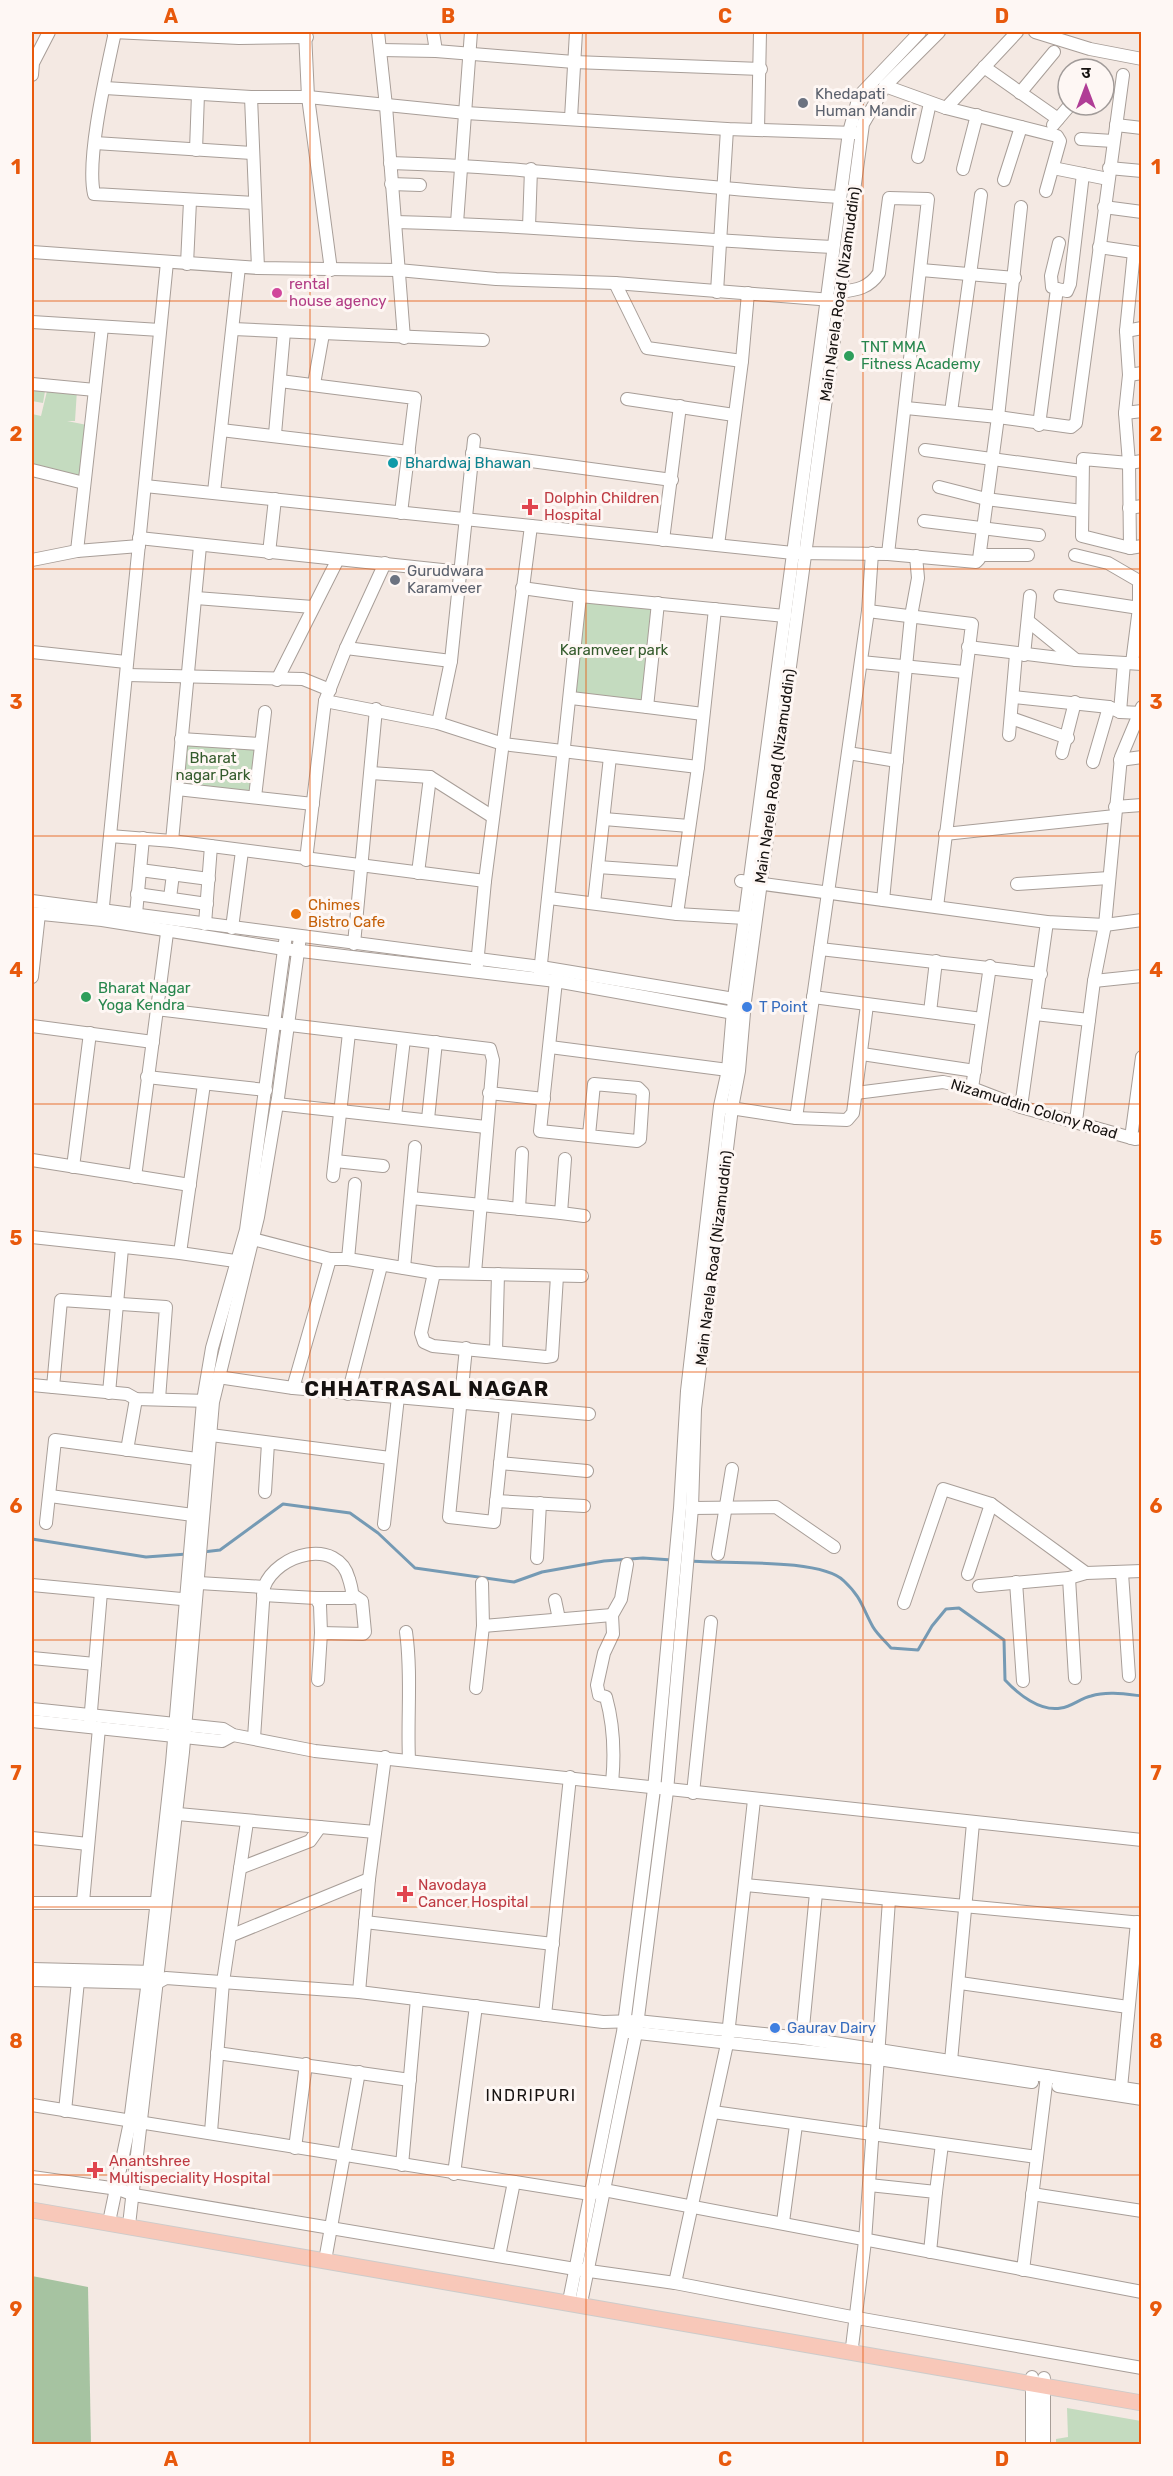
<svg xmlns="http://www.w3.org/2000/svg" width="1173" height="2476" font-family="Rubik,'Noto Sans Devanagari',sans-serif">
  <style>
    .green { fill: #c4dbbf }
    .forest { fill: #a6c3a1 }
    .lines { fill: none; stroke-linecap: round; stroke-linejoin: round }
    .stream { stroke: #759ab4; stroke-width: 3 }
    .minor-casing { stroke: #a89e98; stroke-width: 14 }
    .major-casing { stroke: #cccbca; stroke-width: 17 }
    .minor { stroke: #fff; stroke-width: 12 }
    .major { stroke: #f8c8b9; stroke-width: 15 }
    .grid { fill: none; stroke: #e8590c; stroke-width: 1.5; stroke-opacity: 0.55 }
    .worship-dot { fill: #6b7280; stroke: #fef7f4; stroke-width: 2 }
    .hotel-dot { fill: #d1479c; stroke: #fef7f4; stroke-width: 2 }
    .leisure-dot { fill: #2e9e5b; stroke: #fef7f4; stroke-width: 2 }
    .culture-dot { fill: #0f9aa8; stroke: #fef7f4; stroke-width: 2 }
    .health-dot { fill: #e0444e; stroke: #fef7f4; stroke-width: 2 }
    .food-dot { fill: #e8710a; stroke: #fef7f4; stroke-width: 2 }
    .shop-dot { fill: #3f7fe0; stroke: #fef7f4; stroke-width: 2 }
    .labels { text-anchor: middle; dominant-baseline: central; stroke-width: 6; stroke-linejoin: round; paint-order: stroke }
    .worship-label { font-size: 15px; fill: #5b616d; stroke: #fef7f4; text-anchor: start }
    .hotel-label { font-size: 15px; fill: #b23c85; stroke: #fef7f4; text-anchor: start }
    .street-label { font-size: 15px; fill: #161210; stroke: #fef7f4 }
    .leisure-label { font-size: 15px; fill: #27864d; stroke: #fef7f4; text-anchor: start }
    .culture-label { font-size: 15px; fill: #0d838f; stroke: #fef7f4; text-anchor: start }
    .health-label { font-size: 15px; fill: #be3a42; stroke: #fef7f4; text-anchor: start }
    .park-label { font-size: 15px; fill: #345b2c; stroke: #fef7f4 }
    .food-label { font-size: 15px; fill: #c56008; stroke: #fef7f4; text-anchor: start }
    .shop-label { font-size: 15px; fill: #366cbe; stroke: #fef7f4; text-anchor: start }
    .neighbourhood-label { font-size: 16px; letter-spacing: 1.5px; fill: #161210; stroke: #fef7f4 }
    .district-label { font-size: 21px; font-weight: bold; letter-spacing: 1.5px; fill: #161210; stroke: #fef7f4 }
    .neatline { fill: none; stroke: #e8590c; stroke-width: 2 }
    .grid-label { font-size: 20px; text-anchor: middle; font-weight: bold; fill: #e8590c }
  </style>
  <rect width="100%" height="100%" fill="#f4e9e3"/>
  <g class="green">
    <path d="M32,384L46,385L43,403L32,401Z"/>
    <path d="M48,387L77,390L75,421H67L87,425L82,480L32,468V414L41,416Z"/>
    <path d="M583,600L654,606L643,702L574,695Z"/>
    <path d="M184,743L257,747L252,793L181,786Z"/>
    <path d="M1067,2408L1141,2421V2444H1056V2439L1068,2437Z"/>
  </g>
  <path class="forest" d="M32,2276L88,2287L91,2444H32Z"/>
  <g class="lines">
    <g class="stream">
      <path d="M32,1539L146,1557L187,1554"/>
      <path d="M203,1552L220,1550L283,1504L350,1513L378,1533L415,1568L514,1582L542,1572L604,1561L643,1558L672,1560"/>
      <path d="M691,1561C725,1564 821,1558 844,1581C862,1598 862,1607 873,1627C877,1634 885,1641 891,1648L918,1650L932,1626L946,1609L959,1608L1004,1640L1005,1680C1018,1694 1040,1712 1061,1708C1071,1707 1081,1698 1091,1696C1107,1691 1125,1694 1142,1696"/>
    </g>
    <g class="minor-casing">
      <g id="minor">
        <path d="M113,32L239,38L307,37"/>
        <path d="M115,32C107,70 86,158 94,194L255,203"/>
        <path d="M305,32L308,97L331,270"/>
        <path d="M378,32L386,106L404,338"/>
        <path d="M433,32L436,51"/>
        <path d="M1035,32L1090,49L1142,59"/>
        <path d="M381,50L436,51L574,62L761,69"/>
        <path d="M984,67L1058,119"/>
        <path d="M32,75L33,63L49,32"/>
        <path d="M885,86L946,108L1057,136L1060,141L1046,191"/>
        <path d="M105,88L251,97H308L466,113L727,129L855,133"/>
        <path d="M1020,93L1054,52"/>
        <path d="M251,97L258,268"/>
        <path d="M946,108L1017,32"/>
        <path d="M571,118L576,32"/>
        <path d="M1053,125L1070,105"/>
        <path d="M1116,125L1142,128"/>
        <path d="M758,130L760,32"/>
        <path d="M1081,139L1113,141"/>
        <path d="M95,143L252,153"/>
        <path d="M196,150L198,94"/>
        <path d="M918,157L930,103"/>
        <path d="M390,163C541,167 690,188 840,197"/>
        <path d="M1053,168L1108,179"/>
        <path d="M1109,168L1142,171"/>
        <path d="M963,169L977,115"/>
        <path d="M1004,180L1021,127"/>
        <path d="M391,184L420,185"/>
        <path d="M1104,207L1142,212"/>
        <path d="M395,222C541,225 687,240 833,247"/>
        <path d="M457,223L471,32"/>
        <path d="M529,227L531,169"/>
        <path d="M1099,247L1140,253"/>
        <path d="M32,252L258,268L398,270L496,279L615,283L832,300"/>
        <path d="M187,264L190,201"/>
        <path d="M921,270L1015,278"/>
        <path d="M615,283L647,348L742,361"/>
        <path d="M1057,289L1067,291L1070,284L1083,174"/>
        <path d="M717,292L727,129"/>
        <path d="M840,292C857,290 869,288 879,273L889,198L928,199L888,554"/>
        <path d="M32,322L160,330"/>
        <path d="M233,329L483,340"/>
        <path d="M1126,331L1142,328"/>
        <path d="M1129,375L1142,373"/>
        <path d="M280,381L415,398L401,513"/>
        <path d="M32,384L95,390"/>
        <path d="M314,384L323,334"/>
        <path d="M627,399L734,415"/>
        <path d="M906,408L998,417L1071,427L1076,423L1123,75"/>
        <path d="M951,412L981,195"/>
        <path d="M1125,413L1142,411"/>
        <path d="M1039,425L1057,289L1052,287L1051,276L1059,243"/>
        <path d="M221,430L409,452"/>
        <path d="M275,434L284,332"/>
        <path d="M925,450L1082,471"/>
        <path d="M472,453L672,480"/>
        <path d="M1142,461L1129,463L1083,459L1082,536L1130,548L1142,546"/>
        <path d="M32,470L84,483"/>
        <path d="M145,486L793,553L888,554L976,562L979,559L998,417L1021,207"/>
        <path d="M939,487L986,499L1082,511"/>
        <path d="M214,492L239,267"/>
        <path d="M1129,508L1142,506"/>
        <path d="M924,521L1039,535"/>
        <path d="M139,538L461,572"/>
        <path d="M663,540L680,406"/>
        <path d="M718,545L742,361L748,293"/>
        <path d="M1130,548L1129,463L1125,413L1129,375L1126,331L1134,252"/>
        <path d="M77,551L102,327"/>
        <path d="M269,553L275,499"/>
        <path d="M980,555H1028"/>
        <path d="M1075,555L1108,563L1139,581V608L1132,663"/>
        <path d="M32,560L77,551L139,546"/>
        <path d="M522,588L580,596L785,616"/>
        <path d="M1060,596L1139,608"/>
        <path d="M196,598L313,607"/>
        <path d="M868,611L872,553"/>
        <path d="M1028,621L1076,660"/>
        <path d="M968,647L1076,660L1142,664"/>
        <path d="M346,648L451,661"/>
        <path d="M32,652L126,662"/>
        <path d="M1024,655L1030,596"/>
        <path d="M861,662L964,672"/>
        <path d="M127,675L303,679L330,690"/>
        <path d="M277,680L338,559"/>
        <path d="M1013,697L1109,707L1120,712L1142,713"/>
        <path d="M571,698L647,707L658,603"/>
        <path d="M325,701L438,723L503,744L698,767"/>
        <path d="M647,707L703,714"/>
        <path d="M1120,712L1124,663"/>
        <path d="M1011,718L1068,738"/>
        <path d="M438,723L451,661L474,440"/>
        <path d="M1009,735L1016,654"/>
        <path d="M181,739L261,744"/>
        <path d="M848,753L897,761"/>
        <path d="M1062,753L1075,702"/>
        <path d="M1120,760L1142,757"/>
        <path d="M1093,762L1109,707"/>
        <path d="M371,773L430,777L493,817"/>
        <path d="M177,789L313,804"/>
        <path d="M255,797L265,712"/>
        <path d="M1115,807L1142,805"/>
        <path d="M604,819L689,826"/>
        <path d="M945,834L1115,816"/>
        <path d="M110,836L172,841L485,881"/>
        <path d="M172,841L200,546"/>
        <path d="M306,860L325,701L346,648L385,563"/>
        <path d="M598,867L683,873"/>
        <path d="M140,870L209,879"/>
        <path d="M418,873L430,777"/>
        <path d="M741,881L1047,922L1105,925L1142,920"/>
        <path d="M1017,884L1109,878"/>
        <path d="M137,894L207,904"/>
        <path d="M170,898L173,874"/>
        <path d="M549,898L677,914L745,918"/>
        <path d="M883,900L911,616L918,578L916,556"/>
        <path d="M32,901L541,967L740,1000"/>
        <path d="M594,903L610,757"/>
        <path d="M32,913L102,920L284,949L556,981L739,1014"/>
        <path d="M136,914L143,838"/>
        <path d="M677,914L698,767L715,609"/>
        <path d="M102,916L167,262"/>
        <path d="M205,924L211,846"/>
        <path d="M232,928L242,851"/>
        <path d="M354,944L376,709"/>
        <path d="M820,949L1041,974"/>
        <path d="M477,965L485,881L531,526"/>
        <path d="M540,973L580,596"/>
        <path d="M32,977L39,914"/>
        <path d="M556,981L540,1131L637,1141L640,1139L643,1093L638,1088L594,1084L589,1135"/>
        <path d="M1094,981L1142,976"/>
        <path d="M813,997L982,1019"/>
        <path d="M156,1009L490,1049L493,1060L475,1273"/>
        <path d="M930,1012L936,961"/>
        <path d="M1035,1014L1089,1020"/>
        <path d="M32,1026L153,1042"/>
        <path d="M550,1047L728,1070"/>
        <path d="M862,1054L975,1071"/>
        <path d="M147,1077L266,1090"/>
        <path d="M972,1088L990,966"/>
        <path d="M489,1093L544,1099"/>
        <path d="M856,1093L943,1082L972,1088L1021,1107L1135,1139L1142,1138"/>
        <path d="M277,1104L486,1127"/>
        <path d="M724,1107L796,1118L847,1120L853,1113L867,1005"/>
        <path d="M1021,1107L1047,922"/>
        <path d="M395,1116L404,1039"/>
        <path d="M796,1118L868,611L972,624L937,907"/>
        <path d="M428,1119L436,1042"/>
        <path d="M1076,1121L1094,981L1105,925L1121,757L1142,707"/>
        <path d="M1131,1138L1142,1057"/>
        <path d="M32,1160L190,1185"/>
        <path d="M335,1161L383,1166"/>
        <path d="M73,1167L90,1033"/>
        <path d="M333,1176L349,1033"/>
        <path d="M135,1177L167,933"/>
        <path d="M411,1198L561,1213L565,1159"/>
        <path d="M519,1209L522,1153"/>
        <path d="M561,1213L584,1216"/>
        <path d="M32,1237L180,1253L242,1262"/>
        <path d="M245,1237L330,1259H348L434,1273L582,1276"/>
        <path d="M180,1253L204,1084"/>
        <path d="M348,1259L355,1184"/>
        <path d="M404,1268L415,1147"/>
        <path d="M434,1273L421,1333L424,1342L433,1346L546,1357L552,1356L557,1276"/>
        <path d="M466,1348L449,1517L494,1522L506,1407"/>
        <path d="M496,1351L498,1274"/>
        <path d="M218,1377L293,1388L589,1414"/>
        <path d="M32,1385L127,1394L136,1399L209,1401"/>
        <path d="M53,1387L61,1300L166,1307L159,1399"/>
        <path d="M293,1388L330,1259"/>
        <path d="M109,1393L122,1248"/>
        <path d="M348,1394L381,1266"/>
        <path d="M203,1434L390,1458"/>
        <path d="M127,1450L136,1399"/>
        <path d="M500,1463L587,1471"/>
        <path d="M265,1492L268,1443"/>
        <path d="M50,1496L193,1515"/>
        <path d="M496,1501L584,1506"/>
        <path d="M692,1508L776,1507L834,1547"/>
        <path d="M46,1523L55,1440L197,1459"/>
        <path d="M384,1524L398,1397"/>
        <path d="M718,1554L732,1469"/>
        <path d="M537,1558L540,1503"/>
        <path d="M1122,1573L1129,1676"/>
        <path d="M968,1574L991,1504"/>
        <path d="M1069,1578L1075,1678"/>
        <path d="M1016,1582L1023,1681"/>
        <path d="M199,1583L264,1587"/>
        <path d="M32,1585L192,1600"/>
        <path d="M979,1586L1069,1578L1086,1573L1142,1571"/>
        <path d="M263,1595L316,1598L320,1605L321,1633"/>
        <path d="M555,1600L559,1619"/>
        <path d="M904,1603L943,1489L991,1504L1086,1573"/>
        <path d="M483,1626L612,1615"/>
        <path d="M406,1632C412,1674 407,1717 409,1760"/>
        <path d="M32,1658L95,1664"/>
        <path d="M318,1680L321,1633L363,1634L365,1632L362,1601L353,1595"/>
        <path d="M476,1688L483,1626L482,1583"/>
        <path d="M32,1709L223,1729L233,1735L315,1751L1142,1840"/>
        <path d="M32,1721L222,1741L233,1735"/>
        <path d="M90,1723L101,1592"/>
        <path d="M254,1738L264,1587C277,1553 338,1537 349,1579C351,1586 353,1591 352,1598H316"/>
        <path d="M612,1783C615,1753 614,1726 606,1697L599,1695L597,1685L604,1653L613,1634L612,1615L621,1599L627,1564"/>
        <path d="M693,1793L711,1622"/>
        <path d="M167,1813L375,1832"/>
        <path d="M32,1838L88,1844"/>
        <path d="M240,1868L310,1841L320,1827"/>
        <path d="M745,1885L1142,1923"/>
        <path d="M83,1902L99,1728"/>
        <path d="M32,1903H162"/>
        <path d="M365,1922L553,1944"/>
        <path d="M230,1936L369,1879"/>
        <path d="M32,1969L155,1972"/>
        <path d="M32,1980L157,1983L166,1978L359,1992L603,2022L637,2021L802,2038L1142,2091"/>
        <path d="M960,1983L1128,2007"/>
        <path d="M359,1992L369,1879L385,1757"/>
        <path d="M545,2015L570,1777"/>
        <path d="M629,2032L878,2059L1032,2082"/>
        <path d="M802,2038L816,1893"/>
        <path d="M217,2053L410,2080"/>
        <path d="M951,2061L973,1823"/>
        <path d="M1058,2086L1142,2099"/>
        <path d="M1121,2088L1137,1922"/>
        <path d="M32,2105L590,2194L604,2190L1142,2292"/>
        <path d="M65,2111L78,1981"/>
        <path d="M713,2112L1037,2157"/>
        <path d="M211,2132L223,1982L247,1822"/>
        <path d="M295,2148L306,2064"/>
        <path d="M402,2165L417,1999"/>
        <path d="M454,2174L476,2006"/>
        <path d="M32,2177L118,2189L134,2195L575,2269L675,2283L857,2318L1142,2368"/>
        <path d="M869,2185L936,2192L930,2252"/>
        <path d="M936,2192L942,2144"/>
        <path d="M1032,2194L1142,2211"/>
        <path d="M109,2222L130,2122L149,1972L172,1763L203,1401L212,1348L246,1230L286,935"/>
        <path d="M783,2222L796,2125"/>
        <path d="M129,2225L183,1752L213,1402L258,1217L278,1098L300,937"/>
        <path d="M326,2255L359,2072"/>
        <path d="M499,2256L514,2182"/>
        <path d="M1023,2270L1047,2076"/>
        <path d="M675,2283L727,2044L754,1800"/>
        <path d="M570,2296L623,2032L654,1789L680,1508L687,1391L720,1106L728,1070L734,998L849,132L859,96L920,32"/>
        <path d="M582,2298L636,2033L667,1791L692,1508L695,1409L732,1108L739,1071L745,1001L863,124L885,86L939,32"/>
        <path d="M852,2347L865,2241L889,1900"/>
        <path d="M1032,2444V2377"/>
        <path d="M1044,2444V2378"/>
      </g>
    </g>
    <g class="major-casing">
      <path id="major" d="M32,2210L1142,2403"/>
    </g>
    <use href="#minor" class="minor"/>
    <use href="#major" class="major"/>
  </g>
  <path class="grid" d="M310,32V2444M586,32V2444M863,32V2444M32,301H1142M32,569H1142M32,836H1142M32,1104H1142M32,1372H1142M32,1640H1142M32,1907H1142M32,2175H1142"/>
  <g class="worship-dot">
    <circle cx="803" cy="103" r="6"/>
    <circle cx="395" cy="580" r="6"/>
  </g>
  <circle class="hotel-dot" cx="277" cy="293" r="6"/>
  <g class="leisure-dot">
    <circle cx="849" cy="356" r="6"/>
    <circle cx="86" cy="997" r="6"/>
  </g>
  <circle class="culture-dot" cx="393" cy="463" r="6"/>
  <g class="health-dot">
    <path d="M527 498h6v6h6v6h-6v6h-6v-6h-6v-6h6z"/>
    <path d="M402 1885h6v6h6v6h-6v6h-6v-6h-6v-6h6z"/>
    <path d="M92 2161h6v6h6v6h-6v6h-6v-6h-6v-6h6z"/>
  </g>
  <circle class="food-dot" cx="296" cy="914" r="6"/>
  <g class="shop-dot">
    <circle cx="747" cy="1007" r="6"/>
    <circle cx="775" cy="2028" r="6"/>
  </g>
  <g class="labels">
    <g class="worship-label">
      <text x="815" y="94">Khedapati<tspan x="815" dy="17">Human Mandir</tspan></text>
      <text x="407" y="571">Gurudwara<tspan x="407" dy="17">Karamveer</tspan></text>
    </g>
    <g class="hotel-label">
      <text x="289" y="284">rental<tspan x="289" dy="17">house agency</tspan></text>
    </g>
    <g class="street-label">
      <text transform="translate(840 294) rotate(-82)">Main Narela Road (Nizamuddin)</text>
      <text transform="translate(775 776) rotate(-82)">Main Narela Road (Nizamuddin)</text>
      <text transform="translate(1034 1109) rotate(17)">Nizamuddin Colony Road</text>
      <text transform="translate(714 1258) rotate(-83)">Main Narela Road (Nizamuddin)</text>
    </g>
    <g class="leisure-label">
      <text x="861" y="347">TNT MMA<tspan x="861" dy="17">Fitness Academy</tspan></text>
      <text x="98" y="988">Bharat Nagar<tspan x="98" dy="17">Yoga Kendra</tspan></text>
    </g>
    <g class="culture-label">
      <text x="405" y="463">Bhardwaj Bhawan</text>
    </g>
    <g class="health-label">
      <text x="544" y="498">Dolphin Children<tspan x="544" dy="17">Hospital</tspan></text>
      <text x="418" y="1885">Navodaya<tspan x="418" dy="17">Cancer Hospital</tspan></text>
      <text x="109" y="2161">Anantshree<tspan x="109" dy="17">Multispeciality Hospital</tspan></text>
    </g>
    <g class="park-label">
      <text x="614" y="650">Karamveer park</text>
      <text x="213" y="758">Bharat<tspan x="213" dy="17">nagar Park</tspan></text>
    </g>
    <g class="food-label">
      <text x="308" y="905">Chimes<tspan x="308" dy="17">Bistro Cafe</tspan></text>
    </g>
    <g class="shop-label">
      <text x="759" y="1007">T Point</text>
      <text x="787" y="2028">Gaurav Dairy</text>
    </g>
    <g class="neighbourhood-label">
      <text x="531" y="2095">INDRIPURI</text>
    </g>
    <g class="district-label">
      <text x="427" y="1388">CHHATRASAL NAGAR</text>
    </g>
  </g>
  <rect width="1173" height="2476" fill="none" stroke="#fef7f4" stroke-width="66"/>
  <g transform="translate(1086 87)"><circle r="28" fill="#fef7f4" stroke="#a19b99" stroke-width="1.5"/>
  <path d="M0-4.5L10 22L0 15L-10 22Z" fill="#b03d96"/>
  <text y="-9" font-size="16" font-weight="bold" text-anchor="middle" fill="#161210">उ</text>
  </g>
  <rect x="33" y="33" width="1107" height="2410" class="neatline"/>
  <g class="grid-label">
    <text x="171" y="23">A</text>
    <text x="448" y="23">B</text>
    <text x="725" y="23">C</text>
    <text x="1002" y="23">D</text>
    <text x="16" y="174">1</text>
    <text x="1156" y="174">1</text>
    <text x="16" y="441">2</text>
    <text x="1156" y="441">2</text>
    <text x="16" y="709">3</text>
    <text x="1156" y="709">3</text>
    <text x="16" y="977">4</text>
    <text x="1156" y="977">4</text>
    <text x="16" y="1245">5</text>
    <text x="1156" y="1245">5</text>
    <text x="16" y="1513">6</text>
    <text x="1156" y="1513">6</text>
    <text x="16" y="1780">7</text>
    <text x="1156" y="1780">7</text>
    <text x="16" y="2048">8</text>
    <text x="1156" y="2048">8</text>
    <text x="16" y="2316">9</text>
    <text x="1156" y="2316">9</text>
    <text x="171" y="2466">A</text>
    <text x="448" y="2466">B</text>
    <text x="725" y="2466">C</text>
    <text x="1002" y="2466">D</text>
  </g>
</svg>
